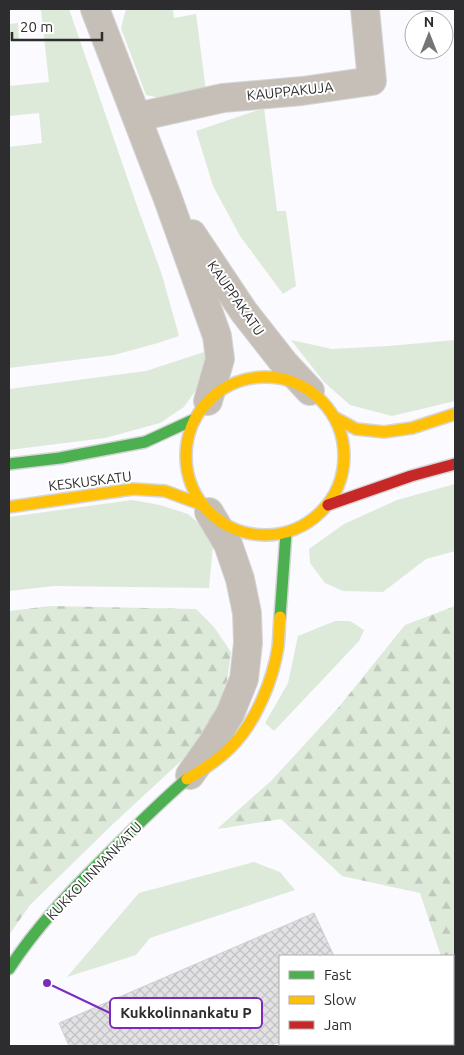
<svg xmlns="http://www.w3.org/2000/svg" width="464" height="1055" font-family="Ubuntu,sans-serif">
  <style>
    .green { fill: #ddead9 }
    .forest { fill: url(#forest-firs) }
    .building { fill: url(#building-cross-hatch); stroke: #d0d0d2 }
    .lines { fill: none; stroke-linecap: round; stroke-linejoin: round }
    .street-casing { stroke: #d6d6d8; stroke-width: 30 }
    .fast-casing { stroke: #d6d6d8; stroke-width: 14 }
    .slow-casing { stroke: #d6d6d8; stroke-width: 14 }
    .jam-casing { stroke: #d6d6d8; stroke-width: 14 }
    .street { stroke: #c6bfb7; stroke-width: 28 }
    .fast { stroke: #4caf50; stroke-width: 11 }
    .slow { stroke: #ffc107; stroke-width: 11 }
    .jam { stroke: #c62828; stroke-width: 11 }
    .labels { text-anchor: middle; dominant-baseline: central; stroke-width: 4; stroke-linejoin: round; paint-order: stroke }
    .street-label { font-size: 14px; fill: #2d2d2f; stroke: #fff }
    .leader { fill: none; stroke: #7b2cbf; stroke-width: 2 }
    .callout-dot { fill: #7b2cbf; stroke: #fff; stroke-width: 2 }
    .callout { fill: #fff; stroke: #7b2cbf; stroke-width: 2 }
    .callout-label { font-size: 15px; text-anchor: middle; font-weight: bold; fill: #2d2d2f }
  </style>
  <defs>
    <pattern id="forest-firs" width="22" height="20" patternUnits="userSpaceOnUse" patternTransform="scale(1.25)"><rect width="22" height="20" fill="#ddead9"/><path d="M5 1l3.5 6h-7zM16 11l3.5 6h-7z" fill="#bec9bb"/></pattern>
    <pattern id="building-cross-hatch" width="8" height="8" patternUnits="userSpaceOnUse" patternTransform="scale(1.25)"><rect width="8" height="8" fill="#e2e2e4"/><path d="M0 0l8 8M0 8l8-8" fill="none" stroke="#c2c2c4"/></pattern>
  </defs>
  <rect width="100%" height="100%" fill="#fbfafe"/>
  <g class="green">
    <path d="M52,9H69L136,203L162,275L179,336L158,343L114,355L9,368V147L42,143L39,113L9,116V86L49,82L41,10Z"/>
    <path d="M126,9H173L174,18L196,14L206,91L171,100L146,95L121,28Z"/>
    <path d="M18,23L19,39L9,40V24Z"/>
    <path d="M264,108L277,211H286L296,286L283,294L240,236L213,186L196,131Z"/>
    <path d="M291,340L332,349L389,346L455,340V401L392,416L350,405L324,382Z"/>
    <path d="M207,351L200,384L184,407L160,423L105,438L9,450V389L146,371Z"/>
    <path d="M455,484V551L426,559L383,592L343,591L325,583L310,563L309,549L344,524L397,500Z"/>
    <path d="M132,500L160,505L188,514L202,526L213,545L209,588L54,586L9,591V517Z"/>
    <path d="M335,621H350L364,630L359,641L274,731L265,723L288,683L298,636Z"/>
    <path d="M254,862L280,872L295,890L150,938L136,955L67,977L139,893Z"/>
  </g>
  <g class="forest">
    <path d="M50,606L196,609L214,627L231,652L227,681L208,730L180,762L114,823L30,905L9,935V611Z"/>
    <path d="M455,606V1010L453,1001V956H441L420,893L342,876L281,819L217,829L271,781L338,708L405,625Z"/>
  </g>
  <path class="building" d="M314,913L334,956H280V1042L269,1046H69L59,1023Z"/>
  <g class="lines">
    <g class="street-casing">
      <g id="street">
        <path d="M95,9L168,199L217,336L220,359L208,401"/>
        <path d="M137,117L223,98L302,91L372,81L365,9"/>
        <path d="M192,234L244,312L284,363L310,391"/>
        <path d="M190,775L212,744L230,714L244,679L248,643L247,613L240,579L228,544L209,512"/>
      </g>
    </g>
    <g class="fast-casing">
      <g id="fast">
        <path d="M9,464L60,458L145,442L195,419"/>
        <path d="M280,617L286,533"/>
        <path d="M9,969C36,927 71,891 106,856C132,830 159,803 187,779"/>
      </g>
    </g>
    <g class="slow-casing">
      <g id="slow">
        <circle cx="265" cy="456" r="79"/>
        <path d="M334,417L356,429L384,432L412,428L455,414"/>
        <path d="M9,507L133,489L165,491L203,505"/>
        <path d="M187,779C203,770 220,759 233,745C256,721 273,680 278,647C279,637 279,627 280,617"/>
      </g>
    </g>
    <g class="jam-casing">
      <path id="jam" d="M328,505L411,476L455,464"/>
    </g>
    <use href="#street" class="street"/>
    <use href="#fast" class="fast"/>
    <use href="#slow" class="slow"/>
    <use href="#jam" class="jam"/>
  </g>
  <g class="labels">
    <g class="street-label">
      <text transform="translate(290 91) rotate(-6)">KAUPPAKUJA</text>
      <text transform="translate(236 298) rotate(55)">KAUPPAKATU</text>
      <text transform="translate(90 481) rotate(-7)">KESKUSKATU</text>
      <text transform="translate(94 871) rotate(-46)">KUKKOLINNANKATU</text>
    </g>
  </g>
  <path class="leader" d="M47 983L110 1013"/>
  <circle class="callout-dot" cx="47" cy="983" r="5"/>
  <rect class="callout" x="110" y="998" width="152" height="30" rx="5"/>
  <g class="callout-label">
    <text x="186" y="1018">Kukkolinnankatu P</text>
  </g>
  <rect width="464" height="1055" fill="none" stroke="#2d2d2f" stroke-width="20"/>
  <rect x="279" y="955" width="175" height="90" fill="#ffffff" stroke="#ababac"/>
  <rect x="289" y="971" width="25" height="8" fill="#4caf50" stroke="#ababac"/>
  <text x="324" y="980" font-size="15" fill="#2d2d2f">Fast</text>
  <rect x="289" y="996" width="25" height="8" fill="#ffc107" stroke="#ababac"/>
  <text x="324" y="1005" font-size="15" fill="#2d2d2f">Slow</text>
  <rect x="289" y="1021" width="25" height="8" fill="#c62828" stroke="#ababac"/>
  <text x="324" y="1030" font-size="15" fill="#2d2d2f">Jam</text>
  <g transform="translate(429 35)"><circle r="24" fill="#ffffff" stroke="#ababac"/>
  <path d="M0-4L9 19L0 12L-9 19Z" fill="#757577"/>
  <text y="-8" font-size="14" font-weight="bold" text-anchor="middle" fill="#2d2d2f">N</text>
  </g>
  <path d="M12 32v8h90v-8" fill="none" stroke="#2d2d2f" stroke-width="2.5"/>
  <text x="20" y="32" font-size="15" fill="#2d2d2f" stroke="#ffffff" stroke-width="4" paint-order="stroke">20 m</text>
</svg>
